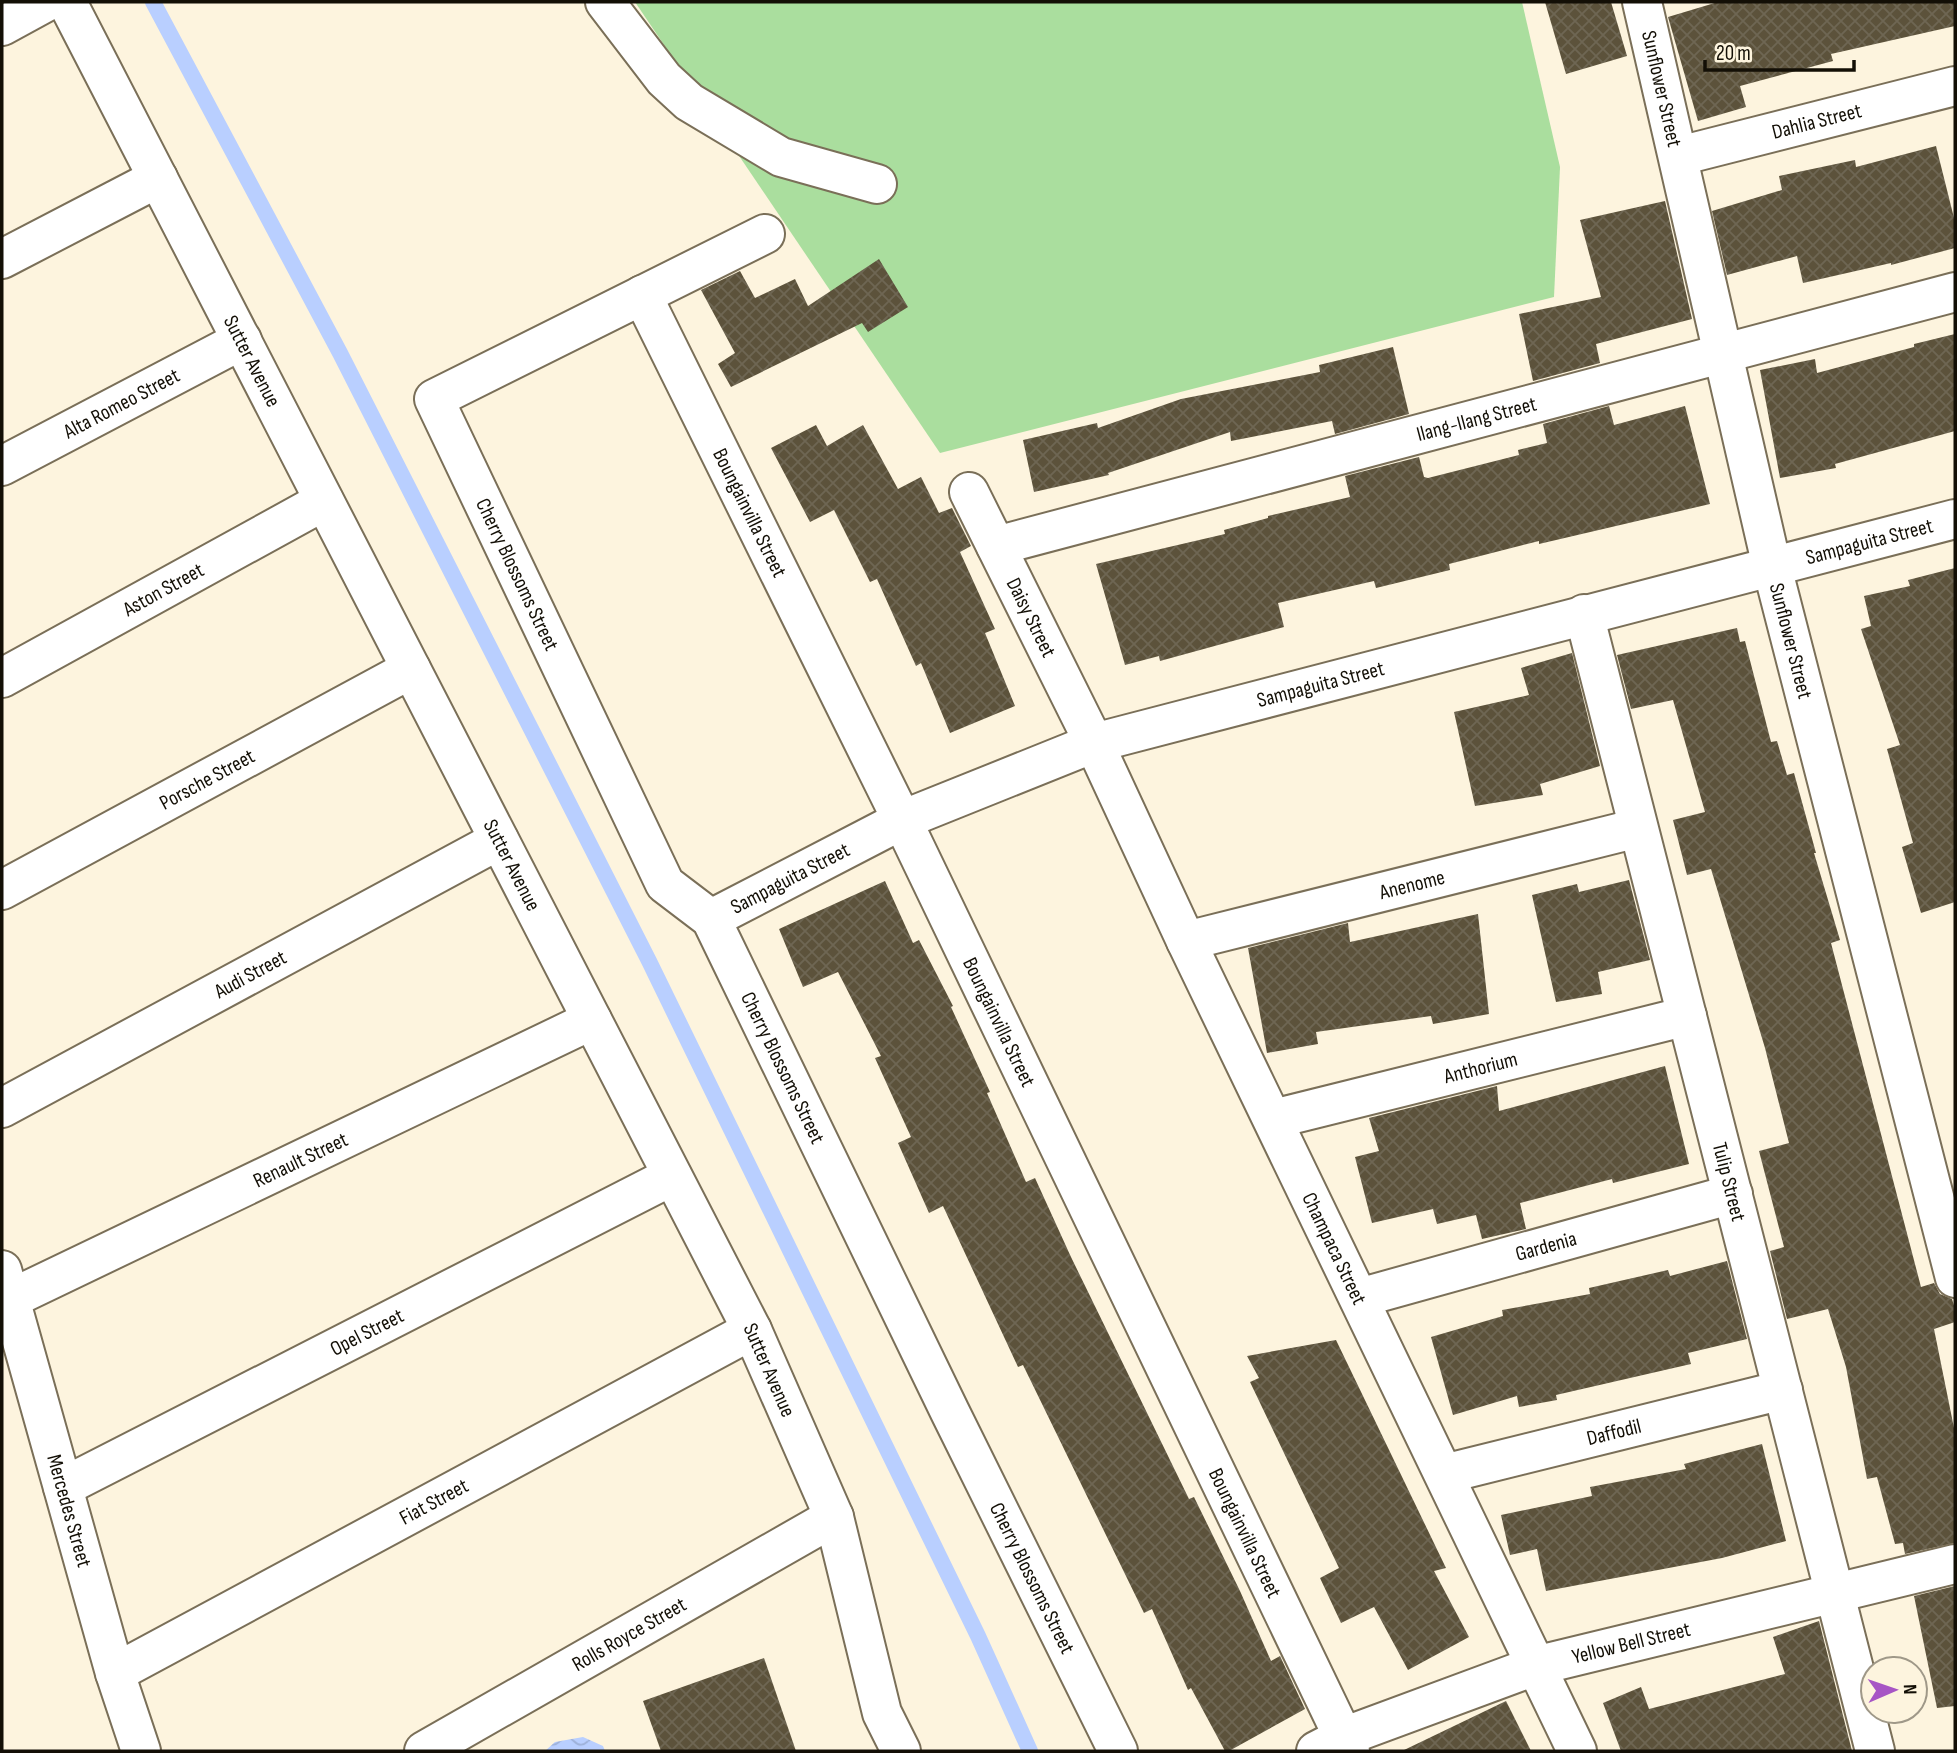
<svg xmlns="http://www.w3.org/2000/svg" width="1957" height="1753" font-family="'Sofia Sans Condensed',sans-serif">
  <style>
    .grass { fill: #aade9e }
    .water { fill: url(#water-waves) }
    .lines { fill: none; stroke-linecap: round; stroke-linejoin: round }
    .stream { stroke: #b9cfff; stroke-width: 16 }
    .building { fill: url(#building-cross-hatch) }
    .minor-casing { stroke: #7a6f58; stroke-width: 42 }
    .minor { stroke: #fff; stroke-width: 38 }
    .labels { text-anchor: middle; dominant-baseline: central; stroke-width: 7; stroke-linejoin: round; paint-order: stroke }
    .street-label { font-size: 21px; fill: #130f06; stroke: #fdf4de }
  </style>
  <defs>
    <pattern id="water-waves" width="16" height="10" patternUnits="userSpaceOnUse" patternTransform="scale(1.75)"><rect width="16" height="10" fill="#b9cfff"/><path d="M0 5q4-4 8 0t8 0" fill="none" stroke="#9eb1d9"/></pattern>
    <pattern id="building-cross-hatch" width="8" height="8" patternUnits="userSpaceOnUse" patternTransform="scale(1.75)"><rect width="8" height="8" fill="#5c523b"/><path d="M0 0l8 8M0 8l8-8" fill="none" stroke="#6e6653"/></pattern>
  </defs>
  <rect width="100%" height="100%" fill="#fdf4de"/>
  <path class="grass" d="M635,2H1522L1560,167L1554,297L940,453Z"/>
  <path class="water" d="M583,1737L603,1746L605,1751H545L555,1742Z"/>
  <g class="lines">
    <path class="stream" d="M153,2L340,353L649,961L978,1636L1030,1751"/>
  </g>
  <g class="building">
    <path d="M1545,2H1611L1627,56L1566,74Z"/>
    <path d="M1718,2H1955V26L1831,54L1833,61L1740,86L1746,107L1698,121L1668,17Z"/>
    <path d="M1936,146L1955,222V248L1891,265V263L1803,283L1797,256L1727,275L1712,211L1782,190L1779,176L1855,160L1856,167Z"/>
    <path d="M1665,201L1692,319L1596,344L1600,363L1533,381L1519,314L1601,297L1580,220Z"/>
    <path d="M879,259L908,307L868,332L862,323L731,387L718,364L735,353L701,290L740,271L755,298L795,279L808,306Z"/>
    <path d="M1955,334V431L1835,464L1836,468L1780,478L1760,370L1815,359L1817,373L1914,347V344Z"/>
    <path d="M1393,347L1409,414L1335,434L1332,421L1231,441L1230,432L1108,473L1109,475L1034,492L1023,440L1097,423L1098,428L1181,399L1320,372L1319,365Z"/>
    <path d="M1609,406L1614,425L1685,406L1710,504L1539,544V541L1449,564L1450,570L1376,588L1374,581L1278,603L1284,627L1160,661L1159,656L1125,665L1096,564L1225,534L1224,530L1268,518V516L1350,497L1345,476L1419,457L1424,477L1428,478L1519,455L1518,450L1547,443L1543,424Z"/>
    <path d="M816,425L827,446L863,425L898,489L921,477L939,513L952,508L971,546L960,552L995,629L985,633L1015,706L950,733L921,663L916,666L877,579L870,582L834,510L810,522L771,448Z"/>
    <path d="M1955,568V902L1921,913L1902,847L1913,843L1887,749L1900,745L1861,629L1871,626L1864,596L1910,586L1908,580Z"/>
    <path d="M1737,628L1740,642L1745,641L1771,742L1777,741L1787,775L1794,773L1816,853H1814L1840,940L1831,943L1921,1287L1934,1283L1940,1294L1952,1299L1955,1309V1322L1934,1329L1955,1433V1543L1905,1554L1903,1543L1895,1544L1877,1477L1867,1479L1846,1367L1828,1309L1787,1319L1770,1251L1784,1247L1759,1151L1789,1143L1765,1048L1711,869L1687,875L1673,820L1705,812L1673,700L1631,709L1617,655Z"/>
    <path d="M1572,653L1600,766L1540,784L1543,795L1475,806L1454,712L1529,695L1521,668Z"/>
    <path d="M1629,880L1650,960L1598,972L1602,994L1556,1002L1532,895L1577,884L1579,892Z"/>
    <path d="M885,881L913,943L919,940L953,1006L951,1007L990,1092L987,1093L1026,1182L1035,1178L1071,1257L1189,1499L1194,1497L1240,1591L1271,1661L1280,1656L1305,1709L1229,1751H1225L1191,1688L1188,1690L1152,1609L1144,1613L1023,1365L1018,1367L943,1206L929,1213L898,1143L911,1137L875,1058L881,1056L838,972L803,987L779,929Z"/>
    <path d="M1478,914L1489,1014L1433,1024L1431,1016L1316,1032L1318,1044L1267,1053L1248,948L1348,923L1350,942Z"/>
    <path d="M1665,1066L1689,1164L1613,1183L1612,1179L1520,1203L1526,1229L1482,1239L1476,1215L1437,1224L1433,1209L1372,1223L1355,1157L1379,1151L1369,1118L1497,1086L1499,1111Z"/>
    <path d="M1727,1261L1747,1339L1688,1353L1691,1364L1556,1395L1557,1400L1519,1407L1517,1396L1453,1415L1431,1337L1503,1316L1502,1310L1590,1294L1589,1288L1668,1270L1670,1276Z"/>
    <path d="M1336,1340L1446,1568L1434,1571L1469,1637L1408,1670L1374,1607L1341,1623L1320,1578L1339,1568L1250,1382L1259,1378L1247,1356Z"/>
    <path d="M1762,1444L1786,1541L1722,1558L1546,1591L1537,1549L1510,1555L1501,1515L1592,1496L1590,1487L1686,1469L1684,1464Z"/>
    <path d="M1955,1586V1706L1937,1708L1914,1596Z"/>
    <path d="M1819,1621L1852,1751H1621L1603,1703L1641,1687L1649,1709L1785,1674L1773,1637Z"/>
    <path d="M764,1658L796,1751H661L643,1701Z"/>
    <path d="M1506,1701L1531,1751H1402Z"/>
  </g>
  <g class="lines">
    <g class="minor-casing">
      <g id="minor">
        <path id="s1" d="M67,2L752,1330L834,1517L882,1713L901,1751"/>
        <path d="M605,2L664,79L689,102L781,157L877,184"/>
        <path id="s2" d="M1642,2L1772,567L1955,1278"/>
        <path d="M2,26L46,2"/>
        <path id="s3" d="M1679,156L1955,86"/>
        <path id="s4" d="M765,234L434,399L665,884L711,919L950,1412L1118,1751"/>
        <path d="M2,259L158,178"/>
        <path id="s5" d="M642,295L902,820L1350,1751"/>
        <path id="s6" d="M2,466L242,340"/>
        <path id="s7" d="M969,492L1094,743L1186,941L1577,1751"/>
        <path id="s8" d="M996,546L1955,292"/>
        <path id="s9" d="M1584,614L1875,1751"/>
        <path id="s10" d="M2,678L324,501"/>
        <path id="s11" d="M2,890L411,669"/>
        <path id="s12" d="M711,919L902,820L1094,743L1955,519"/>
        <path id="s13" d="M1186,941L1638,828"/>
        <path id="s14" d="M2,1108L499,840"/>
        <path id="s15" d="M1273,1119L1687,1016"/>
        <path id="s16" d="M2,1270L115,1673L141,1751"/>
        <path id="s17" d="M1359,1298L1733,1194"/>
        <path id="s18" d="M10,1299L592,1020"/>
        <path id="s19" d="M1444,1474L1783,1390"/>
        <path id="s20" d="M63,1487L672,1176"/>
        <path id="s21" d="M115,1673L752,1330"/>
        <path id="s22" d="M424,1751L834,1517"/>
        <path id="s23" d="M1316,1751L1343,1737L1535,1666L1955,1564"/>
      </g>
    </g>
    <use href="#minor" class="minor"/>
  </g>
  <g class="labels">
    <g class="street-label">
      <text stroke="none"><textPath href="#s2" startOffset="89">Sunflower Street</textPath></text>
      <text stroke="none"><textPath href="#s3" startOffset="142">Dahlia Street</textPath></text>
      <text stroke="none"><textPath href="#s1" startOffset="404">Sutter Avenue</textPath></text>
      <text stroke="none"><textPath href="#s6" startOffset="135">Alta Romeo Street</textPath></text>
      <text stroke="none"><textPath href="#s8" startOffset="497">Ilang-Ilang Street</textPath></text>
      <text stroke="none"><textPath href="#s5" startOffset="243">Boungainvilla Street</textPath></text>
      <text stroke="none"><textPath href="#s12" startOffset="1223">Sampaguita Street</textPath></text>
      <text stroke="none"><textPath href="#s4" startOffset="564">Cherry Blossoms Street</textPath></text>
      <text stroke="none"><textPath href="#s10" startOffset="184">Aston Street</textPath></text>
      <text stroke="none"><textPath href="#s7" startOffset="140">Daisy Street</textPath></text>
      <text stroke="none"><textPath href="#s2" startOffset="656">Sunflower Street</textPath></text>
      <text stroke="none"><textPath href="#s12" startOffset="656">Sampaguita Street</textPath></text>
      <text stroke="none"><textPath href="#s11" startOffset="233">Porsche Street</textPath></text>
      <text stroke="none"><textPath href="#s1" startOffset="971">Sutter Avenue</textPath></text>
      <text stroke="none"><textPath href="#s12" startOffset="89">Sampaguita Street</textPath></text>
      <text stroke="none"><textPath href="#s13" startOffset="233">Anenome</textPath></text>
      <text stroke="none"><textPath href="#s14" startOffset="282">Audi Street</textPath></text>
      <text stroke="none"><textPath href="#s5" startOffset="810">Boungainvilla Street</textPath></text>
      <text stroke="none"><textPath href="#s15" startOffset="214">Anthorium</textPath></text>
      <text stroke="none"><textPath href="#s4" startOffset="1130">Cherry Blossoms Street</textPath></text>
      <text stroke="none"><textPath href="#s18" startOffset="322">Renault Street</textPath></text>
      <text stroke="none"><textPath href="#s9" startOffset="586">Tulip Street</textPath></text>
      <text stroke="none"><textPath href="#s17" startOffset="194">Gardenia</textPath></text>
      <text stroke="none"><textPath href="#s7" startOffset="840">Champaca Street</textPath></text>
      <text stroke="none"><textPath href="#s20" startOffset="341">Opel Street</textPath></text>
      <text stroke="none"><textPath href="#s1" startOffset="1538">Sutter Avenue</textPath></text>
      <text stroke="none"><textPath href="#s19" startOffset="175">Daffodil</textPath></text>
      <text stroke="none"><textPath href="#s21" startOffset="362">Fiat Street</textPath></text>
      <text stroke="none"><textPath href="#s16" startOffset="250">Mercedes Street</textPath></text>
      <text stroke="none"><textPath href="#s5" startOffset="1377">Boungainvilla Street</textPath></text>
      <text stroke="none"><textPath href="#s4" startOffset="1698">Cherry Blossoms Street</textPath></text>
      <text stroke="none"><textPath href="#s22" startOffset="236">Rolls Royce Street</textPath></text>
      <text stroke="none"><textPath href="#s23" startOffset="334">Yellow Bell Street</textPath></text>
    </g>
  </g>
  <rect width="1957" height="1753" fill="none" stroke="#130f06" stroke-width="7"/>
  <g transform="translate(1894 1690) rotate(88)"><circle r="33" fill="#fdf4de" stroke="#9f9888" stroke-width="2"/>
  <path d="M0-5L12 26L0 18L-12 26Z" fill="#a755c5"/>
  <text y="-10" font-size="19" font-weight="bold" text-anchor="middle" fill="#130f06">N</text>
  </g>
  <path d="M1705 60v10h149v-10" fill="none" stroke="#130f06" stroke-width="3.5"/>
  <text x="1716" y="60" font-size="21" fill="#130f06" stroke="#fdf4de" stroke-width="5" paint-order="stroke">20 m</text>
</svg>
